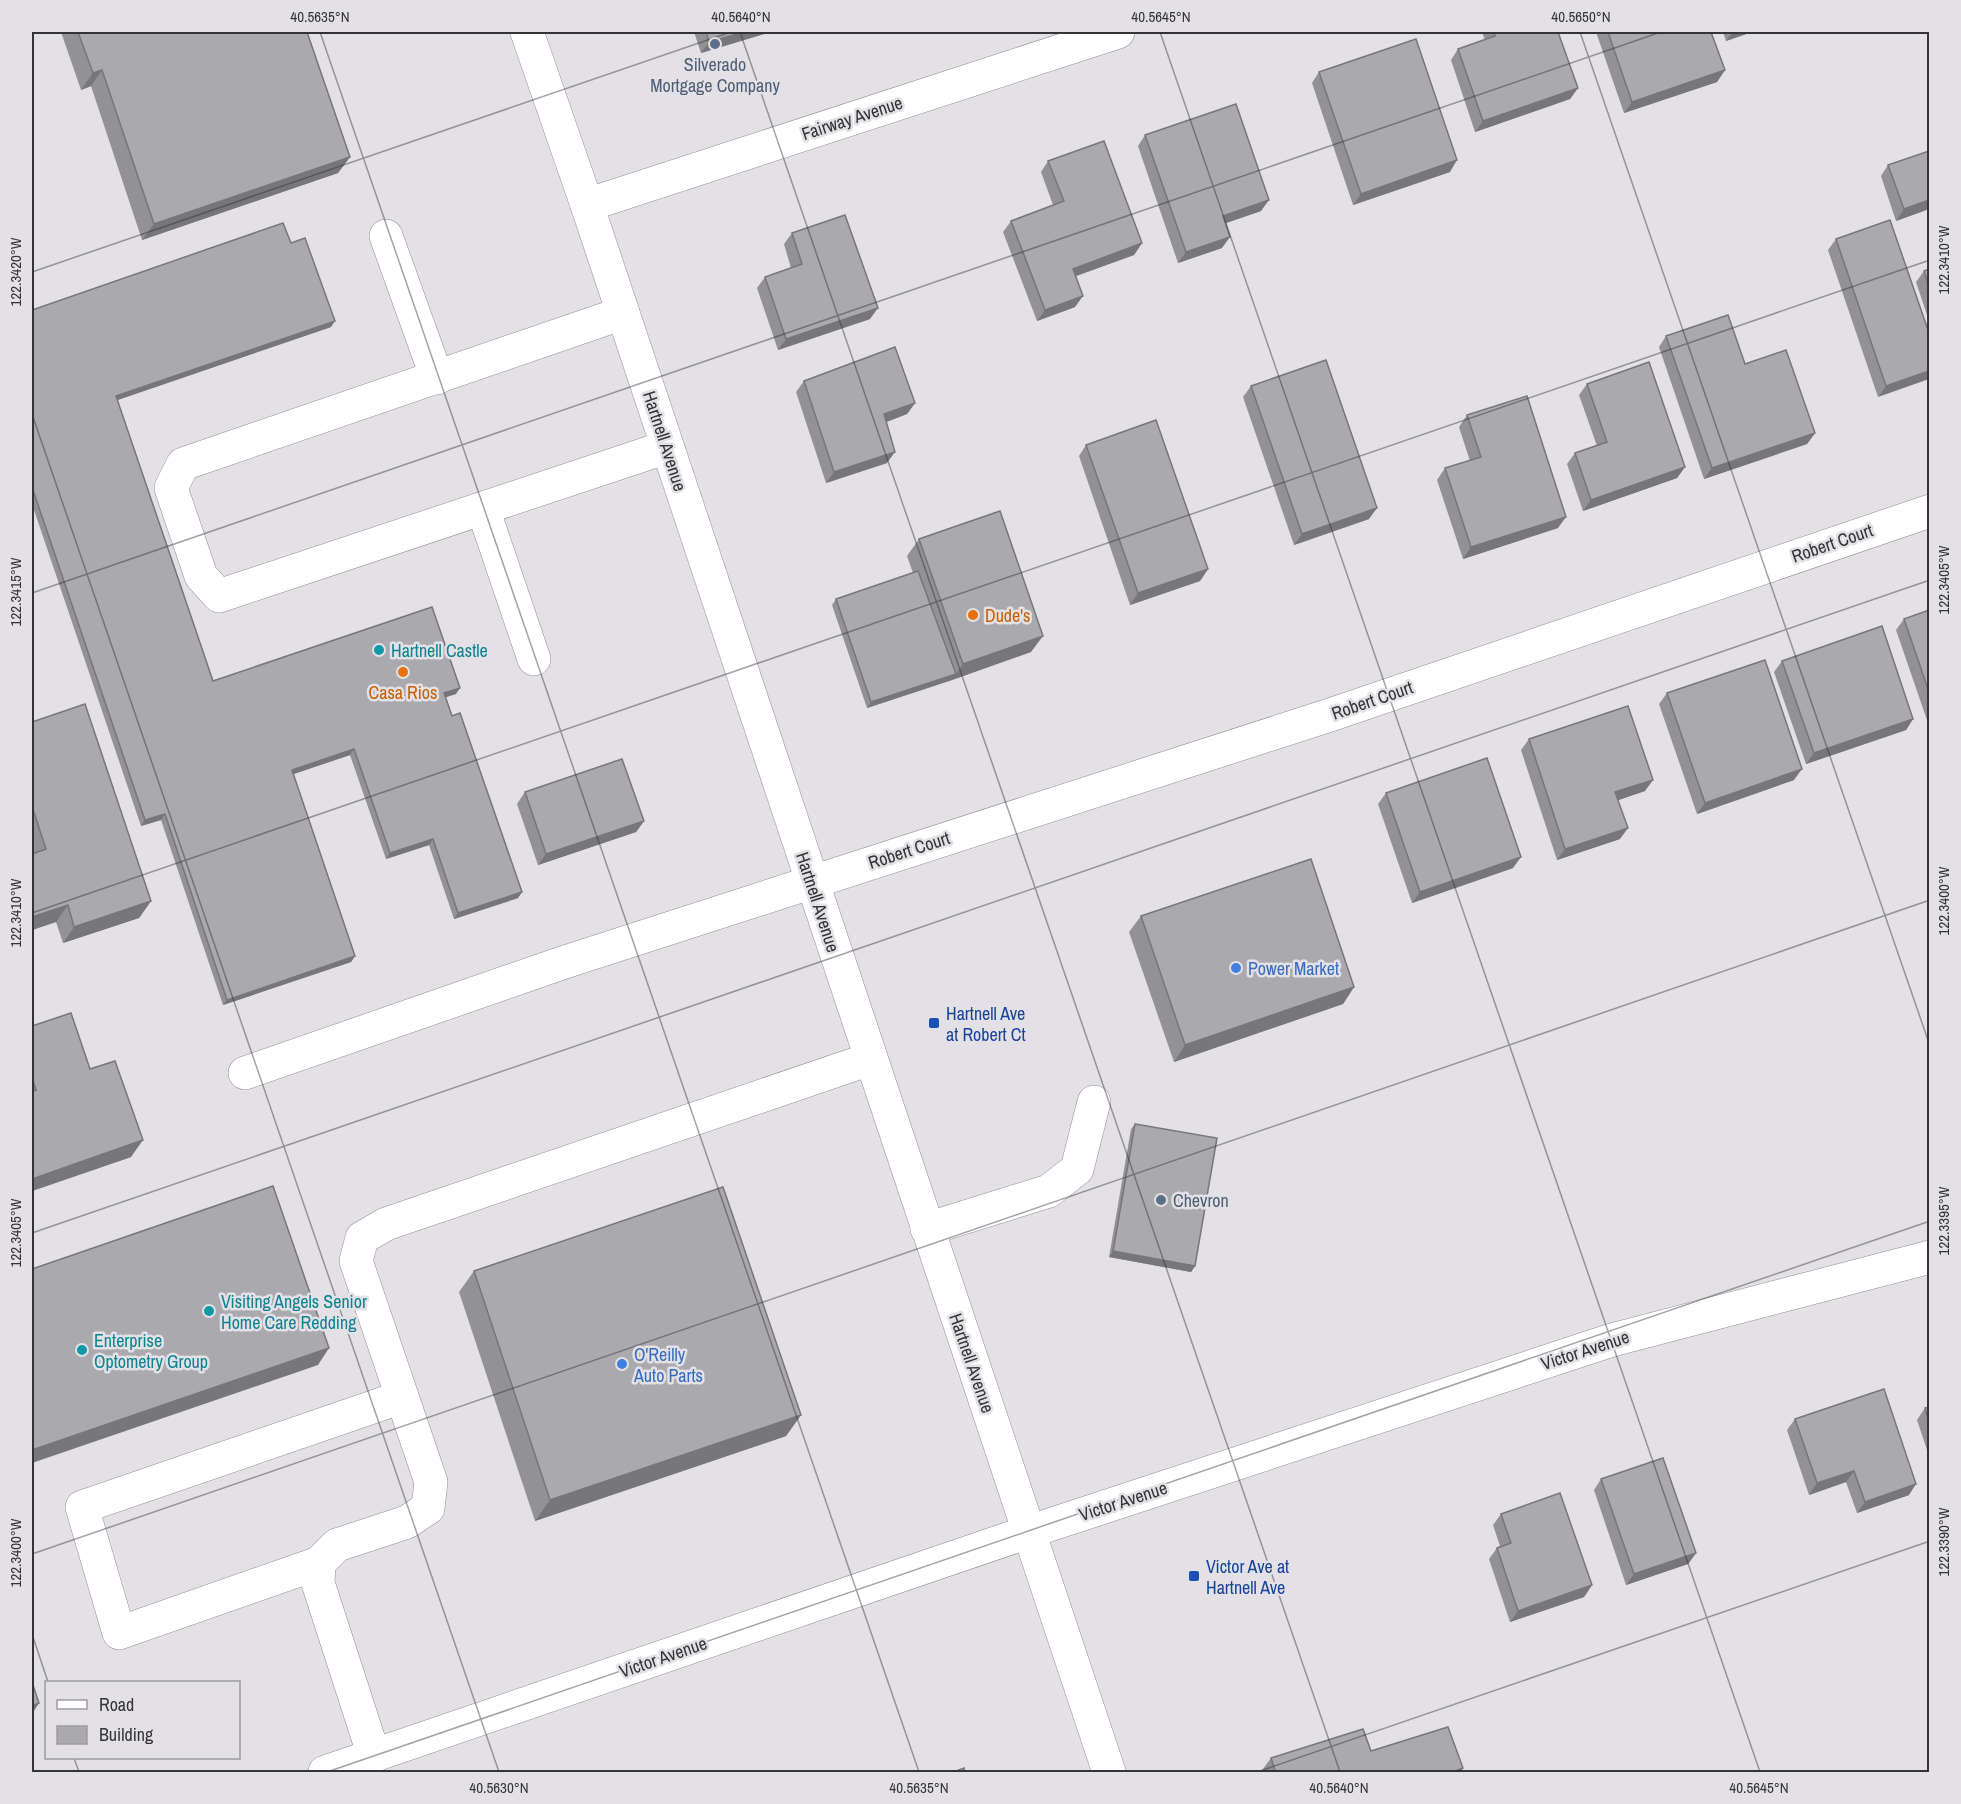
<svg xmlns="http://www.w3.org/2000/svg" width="1961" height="1804" font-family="'Archivo Narrow',sans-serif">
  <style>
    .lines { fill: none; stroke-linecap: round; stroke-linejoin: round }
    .minor-casing { stroke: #908e92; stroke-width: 34 }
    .major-casing { stroke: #908e92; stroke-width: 34 }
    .minor { stroke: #fff; stroke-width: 33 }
    .major { stroke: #fff; stroke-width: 33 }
    .wall { fill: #929195 }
    .shaded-wall { fill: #777679 }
    .building { fill: #aaa9ad; stroke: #777679; stroke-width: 1.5 }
    .ticks { fill: none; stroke: #343436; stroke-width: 1.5; stroke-opacity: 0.45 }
    .service-dot { fill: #5c6f8a; stroke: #e3e1e6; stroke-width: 2 }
    .food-dot { fill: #e8710a; stroke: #e3e1e6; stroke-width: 2 }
    .culture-dot { fill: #0f9aa8; stroke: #e3e1e6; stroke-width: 2 }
    .shop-dot { fill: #3f7fe0; stroke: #e3e1e6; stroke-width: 2 }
    .transit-dot { fill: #1a4fb4; stroke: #e3e1e6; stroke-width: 2 }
    .labels { text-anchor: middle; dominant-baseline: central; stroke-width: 5; stroke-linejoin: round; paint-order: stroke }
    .service-label { font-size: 18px; fill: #4e5e75; stroke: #e3e1e6 }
    .street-label { font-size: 18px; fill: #343436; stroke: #e3e1e6 }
    .food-label { font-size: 18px; fill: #c56008; stroke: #e3e1e6; text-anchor: start }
    .culture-label { font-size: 18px; fill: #0d838f; stroke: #e3e1e6; text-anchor: start }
    .shop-label { font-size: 18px; fill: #366cbe; stroke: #e3e1e6; text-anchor: start }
    .transit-label { font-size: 18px; fill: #164399; stroke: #e3e1e6; text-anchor: start }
    .neatline { fill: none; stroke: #343436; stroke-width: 2 }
    .ticks-label { font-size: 15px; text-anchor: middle; fill: #343436 }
  </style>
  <rect width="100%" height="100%" fill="#e3e1e6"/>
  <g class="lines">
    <g class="minor-casing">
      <g id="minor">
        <path d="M587,205L1118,32"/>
        <path d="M386,236L437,378"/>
        <path d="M623,313L183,464L171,488L201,576L219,596L667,447"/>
        <path d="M483,509L534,659"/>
        <path d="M245,1073L565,962L1330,715L1930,511"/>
        <path d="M927,1229L1049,1191L1077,1169L1094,1102"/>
        <path d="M319,1563L119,1633L82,1507L402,1397"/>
        <path d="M374,1756L318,1583L319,1563L337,1545L407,1522L428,1508L431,1482L356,1261L362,1238L386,1224L870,1059"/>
      </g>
    </g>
    <g class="major-casing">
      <g id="major">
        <path d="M527,32L587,205L1109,1772"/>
        <path d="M325,1772L1028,1532L1612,1340L1930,1257"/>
      </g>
    </g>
    <use href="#minor" class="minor"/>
    <use href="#major" class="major"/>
  </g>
  <g class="wall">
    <path d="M61,32H307L350,157L338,173L142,240L91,86L81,90Z"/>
    <path d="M694,32H766L764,34L701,53Z"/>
    <path d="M1482,32H1558L1578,88L1570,99L1475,132L1451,60L1458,49L1485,40Z"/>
    <path d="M1596,32H1711L1725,70L1717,82L1624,113Z"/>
    <path d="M1723,32H1752L1726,41Z"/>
    <path d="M1319,72L1450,172L1353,205L1312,83Z"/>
    <path d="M1145,135L1261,211L1225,223L1222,248L1178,263L1138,146Z"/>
    <path d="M1048,161L1142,243L1134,255L1076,276L1075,307L1037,321L1003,232L1011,221L1053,205L1041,172Z"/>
    <path d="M1888,165L1929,209L1896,221L1881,176Z"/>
    <path d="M792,233L870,319L778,350L757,288L765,277L791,268L784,244Z"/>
    <path d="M1836,239L1929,333L1878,397L1828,250Z"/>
    <path d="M291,243L331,327L117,400L213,681L456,694L446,697L452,716L522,892L518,898L454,919L429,845L386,859L350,755L293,774L355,956L351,962L223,1005L161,820L141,826L32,504V310Z"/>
    <path d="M1929,269V321L1916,282L1924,271Z"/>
    <path d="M1666,336L1745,364L1815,433L1807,444L1704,479L1659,347Z"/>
    <path d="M804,381L915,403L907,414L886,422L887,463L826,483L796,392Z"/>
    <path d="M1587,384L1685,467L1677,478L1583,511L1567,464L1575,453L1597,446L1579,395Z"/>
    <path d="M1251,386L1369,519L1294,545L1243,397Z"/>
    <path d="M1467,415L1558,528L1463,559L1437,480L1445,468L1470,461L1459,427Z"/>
    <path d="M1086,445L1208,569L1200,581L1130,605L1079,456Z"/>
    <path d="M919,539L1031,652L952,680L867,708L832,605L836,599L913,573L907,556Z"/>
    <path d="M1929,610V726L1896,630L1904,619Z"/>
    <path d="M1782,661L1913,719L1906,730L1806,764L1774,672Z"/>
    <path d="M1667,693L1794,780L1697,814L1659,704Z"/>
    <path d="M32,722L151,901L139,918L63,943L56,922L32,930Z"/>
    <path d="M1529,739L1645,791L1618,800L1620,839L1557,860L1521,750Z"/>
    <path d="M525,792L644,821L636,832L538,865L517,804Z"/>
    <path d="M1386,793L1513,868L1412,903L1378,804Z"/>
    <path d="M1141,916L1354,987L1343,1004L1174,1062L1129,932Z"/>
    <path d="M32,1026L90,1069L131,1157L32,1191Z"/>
    <path d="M1135,1124L1195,1266L1191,1272L1109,1257L1131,1129Z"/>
    <path d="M474,1271L801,1415L786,1436L535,1521L459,1292Z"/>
    <path d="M1929,1407V1456L1917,1420L1925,1408Z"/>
    <path d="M1795,1419L1909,1495L1857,1513L1846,1482L1809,1495L1787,1430Z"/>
    <path d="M1601,1479L1696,1553L1688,1564L1626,1585L1594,1490Z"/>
    <path d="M1501,1514L1592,1585L1584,1597L1510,1622L1489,1559L1497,1548L1500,1546L1493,1525Z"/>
    <path d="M1371,1751L1463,1768L1460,1773H1260L1271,1758Z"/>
  </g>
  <g class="shaded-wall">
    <path d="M744,32H766L764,34L701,53L709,42Z"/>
    <path d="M1733,32H1752L1726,41Z"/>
    <path d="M102,70L91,86L81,90L93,73Z"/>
    <path d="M1725,70L1717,82L1624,113L1632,102Z"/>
    <path d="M1578,88L1570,99L1475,132L1483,121Z"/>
    <path d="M350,157L338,173L142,240L154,224Z"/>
    <path d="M1457,160L1450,172L1353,205L1361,194Z"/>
    <path d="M1269,200L1261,211L1215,227L1223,216Z"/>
    <path d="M1929,200V209L1896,221L1904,209Z"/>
    <path d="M1230,237L1222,248L1178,263L1186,252Z"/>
    <path d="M1142,243L1134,255L1065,280L1073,269Z"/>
    <path d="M1083,296L1075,307L1037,321L1045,310Z"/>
    <path d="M878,308L870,319L778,350L786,339Z"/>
    <path d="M335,321L331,327L112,402L116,396Z"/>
    <path d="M1929,371V379L1878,397L1886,386Z"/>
    <path d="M915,403L907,414L876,426L884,414Z"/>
    <path d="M1815,433L1807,444L1704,479L1712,468Z"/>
    <path d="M895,452L887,463L826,483L834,472Z"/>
    <path d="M1685,467L1677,478L1583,511L1591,500Z"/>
    <path d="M1377,508L1369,519L1294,545L1302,534Z"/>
    <path d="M1566,517L1558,528L1463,559L1471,547Z"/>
    <path d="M1208,569L1200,581L1130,605L1138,593Z"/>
    <path d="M1043,636L1031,652L952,680L867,708L871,702L956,674L963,664Z"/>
    <path d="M460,688L456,694L440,699L444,693Z"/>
    <path d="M1913,719L1906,730L1806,764L1814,753Z"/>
    <path d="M354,749L350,755L288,776L292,770Z"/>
    <path d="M1802,769L1794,780L1697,814L1705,803Z"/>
    <path d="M1653,780L1645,791L1607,804L1615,792Z"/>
    <path d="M165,814L161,820L141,826L145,820Z"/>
    <path d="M644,821L636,832L538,865L546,854Z"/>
    <path d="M1628,828L1620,839L1557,860L1565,849Z"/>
    <path d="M433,839L429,845L386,859L390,853Z"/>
    <path d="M1521,857L1513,868L1412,903L1420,892Z"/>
    <path d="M522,892L518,898L454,919L458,913Z"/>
    <path d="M151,901L139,918L63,943L74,927Z"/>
    <path d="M68,905L56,922L32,930V917Z"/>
    <path d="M355,956L351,962L223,1005L227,1000Z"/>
    <path d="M1354,987L1343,1004L1174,1062L1185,1045Z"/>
    <path d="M143,1140L131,1157L32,1191V1179Z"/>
    <path d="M1113,1251L1195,1266L1191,1272L1109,1257Z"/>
    <path d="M329,1348L318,1365L32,1463V1450Z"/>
    <path d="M801,1415L786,1436L535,1521L550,1500Z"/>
    <path d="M1854,1471L1846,1482L1809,1495L1817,1483Z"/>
    <path d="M1916,1484L1909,1495L1857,1513L1865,1502Z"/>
    <path d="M1696,1553L1688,1564L1626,1585L1634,1574Z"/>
    <path d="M1592,1585L1584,1597L1510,1622L1518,1611Z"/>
    <path d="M39,1703L32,1714V1706Z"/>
    <path d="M1463,1768L1460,1773H1450Z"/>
  </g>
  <g class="building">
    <path d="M78,32H307L350,157L154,224L102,70L93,73Z"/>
    <path d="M706,32H744L709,42Z"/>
    <path d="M1494,32H1558L1578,88L1483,121L1458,49L1495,36Z"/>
    <path d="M1608,32H1711L1725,70L1632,102Z"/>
    <path d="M1416,39L1457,160L1361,194L1319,72Z"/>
    <path d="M1236,104L1269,200L1223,216L1230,237L1186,252L1145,135Z"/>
    <path d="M1104,141L1142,243L1073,269L1083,296L1045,310L1011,221L1064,201L1048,161Z"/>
    <path d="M1929,151V200L1904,209L1888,165Z"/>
    <path d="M845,215L878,308L786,339L765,277L802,264L792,233Z"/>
    <path d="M1890,220L1929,333V371L1886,386L1836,239Z"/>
    <path d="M283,223L291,243L305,238L335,321L116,396L213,681L432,607L460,688L444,693L452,716L460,713L522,892L458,913L433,839L390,853L354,749L292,770L355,956L227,1000L165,814L145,820L32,487V310Z"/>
    <path d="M1929,269V287L1924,271Z"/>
    <path d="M1728,315L1745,364L1786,350L1815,433L1712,468L1666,336Z"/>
    <path d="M895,347L915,403L884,414L895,452L834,472L804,381Z"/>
    <path d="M1326,360L1377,508L1302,534L1251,386Z"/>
    <path d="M1649,362L1685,467L1591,500L1575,453L1607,442L1587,384Z"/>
    <path d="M1527,396L1566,517L1471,547L1445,468L1481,457L1467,415Z"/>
    <path d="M1156,420L1208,569L1138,593L1086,445Z"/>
    <path d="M1000,511L1043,636L963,664L919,539Z"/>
    <path d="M918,571L956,674L871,702L836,599Z"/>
    <path d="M1929,610V692L1904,619Z"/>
    <path d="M1882,626L1913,719L1814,753L1782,661Z"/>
    <path d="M1765,660L1802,769L1705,803L1667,693Z"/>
    <path d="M85,704L151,901L74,927L68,905L32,917V854L46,849L34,812L32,813V722Z"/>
    <path d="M1628,706L1653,780L1615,792L1628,828L1565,849L1529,739Z"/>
    <path d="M1487,758L1521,857L1420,892L1386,793Z"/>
    <path d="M622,759L644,821L546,854L525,792Z"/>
    <path d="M1311,859L1354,987L1185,1045L1141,916Z"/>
    <path d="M71,1013L90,1069L115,1061L143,1140L32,1179V1092L36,1090L32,1077V1026Z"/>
    <path d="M1135,1124L1217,1138L1195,1266L1113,1251Z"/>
    <path d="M273,1186L329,1348L32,1450V1269Z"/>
    <path d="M723,1187L801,1415L550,1500L474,1271Z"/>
    <path d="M1884,1389L1916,1484L1865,1502L1854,1471L1817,1483L1795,1419Z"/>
    <path d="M1929,1407V1422L1925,1408Z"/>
    <path d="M1663,1458L1696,1553L1634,1574L1601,1479Z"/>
    <path d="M1560,1493L1592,1585L1518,1611L1497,1548L1511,1543L1501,1514Z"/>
    <path d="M32,1682L39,1703L32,1706Z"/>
    <path d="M1448,1727L1463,1768L1450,1773H1276L1271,1758L1363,1729L1371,1751Z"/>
    <path d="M964,1768L965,1773H951Z"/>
  </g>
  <path class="ticks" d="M320,32L919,1772M740,32L1340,1772M1160,32L1760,1772M1580,32L1930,1046M32,272L731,32M32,414L499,1772M32,593L1661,32M32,913L1930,260M32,1233L1930,580M32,1554L1930,900M32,1634L48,1682M74,1758L79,1772M327,1772L1930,1221M1257,1772L1930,1541"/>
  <g class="service-dot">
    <circle cx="715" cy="44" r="6"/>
    <circle cx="1161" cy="1200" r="6"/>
  </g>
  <g class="food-dot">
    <circle cx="973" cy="615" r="6"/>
    <circle cx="403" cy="672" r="6"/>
  </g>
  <g class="culture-dot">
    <circle cx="379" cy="650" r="6"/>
    <circle cx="209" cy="1311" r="6"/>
    <circle cx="82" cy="1350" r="6"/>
  </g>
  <g class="shop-dot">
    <circle cx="1236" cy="968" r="6"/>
    <circle cx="622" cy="1364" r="6"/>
  </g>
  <g class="transit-dot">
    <rect x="928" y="1017" width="12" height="12" rx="3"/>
    <rect x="1188" y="1570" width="12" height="12" rx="3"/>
  </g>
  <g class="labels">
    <g class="service-label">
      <text x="715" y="64">Silverado<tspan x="715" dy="21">Mortgage Company</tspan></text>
      <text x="1173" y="1200" text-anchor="start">Chevron</text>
    </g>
    <g class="street-label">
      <text transform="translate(852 118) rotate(-18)">Fairway Avenue</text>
      <text transform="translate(665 441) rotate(72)">Hartnell Avenue</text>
      <text transform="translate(1832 543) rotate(-19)">Robert Court</text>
      <text transform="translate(1372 700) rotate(-19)">Robert Court</text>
      <text transform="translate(909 850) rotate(-18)">Robert Court</text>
      <text transform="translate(818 902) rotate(72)">Hartnell Avenue</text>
      <text transform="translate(1585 1350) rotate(-18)">Victor Avenue</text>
      <text transform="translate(972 1363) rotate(71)">Hartnell Avenue</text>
      <text transform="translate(1123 1501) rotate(-18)">Victor Avenue</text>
      <text transform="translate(663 1657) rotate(-19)">Victor Avenue</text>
    </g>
    <g class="food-label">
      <text x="985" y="615">Dude's</text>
      <text x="403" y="692" text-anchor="middle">Casa Rios</text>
    </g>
    <g class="culture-label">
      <text x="391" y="650">Hartnell Castle</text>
      <text x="221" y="1301">Visiting Angels Senior<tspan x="221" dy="21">Home Care Redding</tspan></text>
      <text x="94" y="1340">Enterprise<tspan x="94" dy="21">Optometry Group</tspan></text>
    </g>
    <g class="shop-label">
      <text x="1248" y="968">Power Market</text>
      <text x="634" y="1354">O'Reilly<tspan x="634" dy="21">Auto Parts</tspan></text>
    </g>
    <g class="transit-label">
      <text x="946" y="1013">Hartnell Ave<tspan x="946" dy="21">at Robert Ct</tspan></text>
      <text x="1206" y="1566">Victor Ave at<tspan x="1206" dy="21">Hartnell Ave</tspan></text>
    </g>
  </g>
  <rect width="1961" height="1804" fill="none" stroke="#e3e1e6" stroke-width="66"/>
  <rect x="45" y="1681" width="195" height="78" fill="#e3e1e6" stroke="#9d9ca0" stroke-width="1.5"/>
  <rect x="57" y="1700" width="30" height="9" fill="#ffffff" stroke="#9d9ca0" stroke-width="1.5"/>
  <text x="99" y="1711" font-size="18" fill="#343436">Road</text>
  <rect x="57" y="1726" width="30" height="18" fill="#aaa9ad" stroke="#9d9ca0" stroke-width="1.5"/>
  <text x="99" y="1741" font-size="18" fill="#343436">Building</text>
  <rect x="33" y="33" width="1895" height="1738" class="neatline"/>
  <g class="ticks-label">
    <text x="320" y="22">40.5635°N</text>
    <text x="741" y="22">40.5640°N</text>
    <text x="1161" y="22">40.5645°N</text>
    <text x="1581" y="22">40.5650°N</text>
    <text transform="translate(1944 260) rotate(-90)" y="5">122.3410°W</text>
    <text transform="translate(16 272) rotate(-90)" y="5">122.3420°W</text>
    <text transform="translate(1944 580) rotate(-90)" y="5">122.3405°W</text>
    <text transform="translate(16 592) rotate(-90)" y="5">122.3415°W</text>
    <text transform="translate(1944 901) rotate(-90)" y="5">122.3400°W</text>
    <text transform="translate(16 913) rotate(-90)" y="5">122.3410°W</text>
    <text transform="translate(1944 1221) rotate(-90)" y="5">122.3395°W</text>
    <text transform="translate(16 1233) rotate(-90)" y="5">122.3405°W</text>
    <text transform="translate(1944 1542) rotate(-90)" y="5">122.3390°W</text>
    <text transform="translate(16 1553) rotate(-90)" y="5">122.3400°W</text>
    <text x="499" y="1793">40.5630°N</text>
    <text x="919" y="1793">40.5635°N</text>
    <text x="1339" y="1793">40.5640°N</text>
    <text x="1759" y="1793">40.5645°N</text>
  </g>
</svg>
